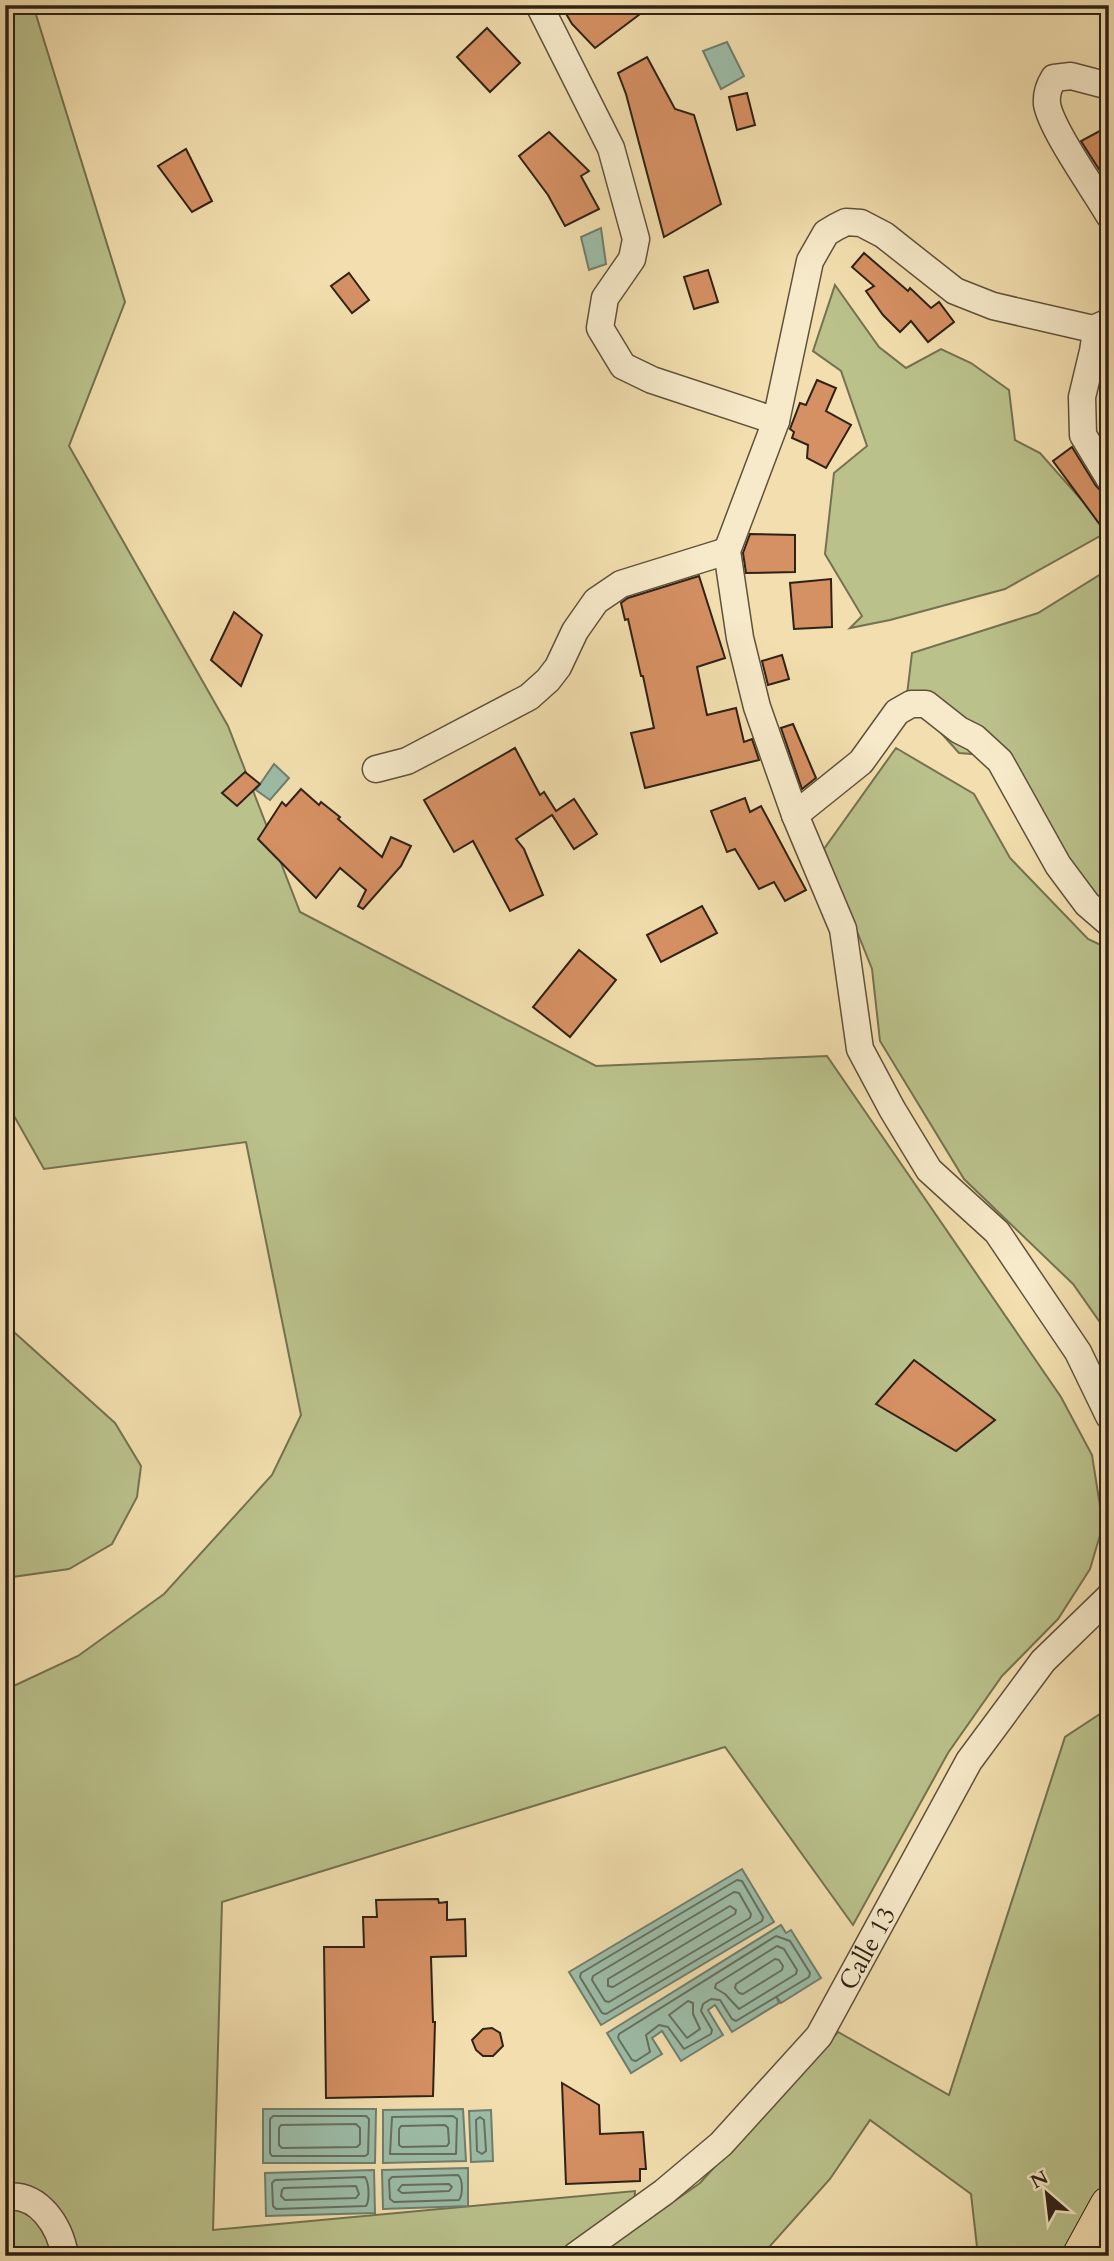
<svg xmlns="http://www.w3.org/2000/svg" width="1114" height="2261" font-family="Cardo,serif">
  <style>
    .green { fill: #bac18b; stroke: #747250; stroke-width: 2 }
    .water { fill: #9cbca7; stroke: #707e6d; stroke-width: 2 }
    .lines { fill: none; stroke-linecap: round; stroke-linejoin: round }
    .shore { stroke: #666f5e; stroke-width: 2 }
    .building { fill: #d59063; stroke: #2f2216; stroke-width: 2 }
    .minor-casing { stroke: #60513c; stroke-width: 29 }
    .highway-casing { stroke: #2f2216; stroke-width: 39 }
    .minor { stroke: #f7eaca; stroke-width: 26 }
    .highway { stroke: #f2deae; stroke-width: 37 }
    .labels { text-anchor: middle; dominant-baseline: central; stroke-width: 5; stroke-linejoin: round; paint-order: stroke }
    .street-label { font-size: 26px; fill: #2f2216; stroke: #f7eaca }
  </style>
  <rect width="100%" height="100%" fill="#f2deae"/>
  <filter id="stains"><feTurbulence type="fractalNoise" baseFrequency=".00286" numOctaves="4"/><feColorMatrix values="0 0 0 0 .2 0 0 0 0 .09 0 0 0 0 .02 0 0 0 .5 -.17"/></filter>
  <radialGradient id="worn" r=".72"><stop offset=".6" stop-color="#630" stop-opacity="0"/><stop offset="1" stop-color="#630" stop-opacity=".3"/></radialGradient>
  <g class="green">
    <path d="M5,5H33L125,302L69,446L228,726L300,912L596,1066L827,1056L1061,1397L1092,1455L1103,1525L1090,1569L1058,1619L1002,1676L948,1753L853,1925L725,1747L222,1902L213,2230L635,2191L633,2230L700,2183L838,2032L949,2095L1065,1737L1109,1708V2172L1064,2256H978L971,2194L870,2120L830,2179L761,2256H5V1690L78,1656L164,1594L272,1475L301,1415L246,1142L44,1169L5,1100Z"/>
    <path d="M835,285L879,347L906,368L941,349L971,363L1009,390L1015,440L1040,453L1109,531L1005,589L890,620L850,628L862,616L825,554L834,473L867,446L841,371L813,351Z"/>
    <path d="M1109,569V908L1103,906L985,755L959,753L907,695L912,653L1038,613Z"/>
    <path d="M896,748L974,794L1010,858L1088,939L1109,949V1335L1073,1284L964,1179L880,1041L872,969L824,849Z"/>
    <path d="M5,1324L115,1423L141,1466L137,1497L112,1544L69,1569L5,1578Z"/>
  </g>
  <g class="water">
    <path d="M727,42L744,76L721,89L703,51Z"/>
    <path d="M601,228L606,264L589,270L581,237Z"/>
    <path d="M274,764L289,778L270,800L256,790Z"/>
    <path d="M742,1869L774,1922L601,2025L569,1972Z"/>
    <path d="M781,1925L786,1933L791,1930L821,1978L781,2003L776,1996L779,2003L732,2032L715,2005L708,2010L723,2035L681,2061L662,2031L652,2038L662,2054L631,2073L607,2033Z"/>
    <path d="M263,2109H376L375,2163H263Z"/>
    <path d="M463,2109L466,2161L383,2163V2110Z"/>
    <path d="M491,2110L493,2161L471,2162L469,2111Z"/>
    <path d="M468,2168V2206L383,2209L382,2170Z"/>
    <path d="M374,2170L375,2213L266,2216L265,2173Z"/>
  </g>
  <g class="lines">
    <g class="shore">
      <path d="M737,1880L742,1881L763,1917L762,1921L606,2014L602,2013L580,1977L581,1973Z"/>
      <path d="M734,1892L739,1893L751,1914L750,1918L609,2002L605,2001L592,1980L593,1976Z"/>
      <path d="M730,1906L736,1910L735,1914L613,1987L608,1986V1979Z"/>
      <path d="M776,1936L790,1941L810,1973L809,1977L736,2021L732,2019L720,2000L711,1999L703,2004L701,2011L712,2030L711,2034L684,2049L668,2027L659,2025L646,2035L650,2052L636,2061L632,2060L618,2038L619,2034Z"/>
      <path d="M777,1946L784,1949L797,1970L796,1974L739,2009L725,1994L715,1988L716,1984Z"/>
      <path d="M775,1959L779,1960L783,1966L782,1970L743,1994L739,1993L735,1988L736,1984Z"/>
      <path d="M688,2001L693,2003V2014L700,2029L687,2038L669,2015Z"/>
      <path d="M273,2116H366L369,2119L368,2154L365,2156H272L270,2153V2119Z"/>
      <path d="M453,2116L457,2119L456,2154H390L392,2117Z"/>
      <path d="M480,2117L484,2120L486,2151L482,2154L477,2151L476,2120Z"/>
      <path d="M356,2124L360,2128V2144L357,2147L282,2148L279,2145V2128L281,2125Z"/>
      <path d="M445,2125L448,2128L449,2143L447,2146L402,2147L399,2145V2129L401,2126Z"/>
      <path d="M458,2175C463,2179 463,2195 459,2200L394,2202L390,2199L389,2180L392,2177Z"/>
      <path d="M365,2177C369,2183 370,2200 366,2206L276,2209L273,2206L272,2183L275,2180Z"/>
      <path d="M449,2184L452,2187L449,2191L402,2193L398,2190L402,2185Z"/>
      <path d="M356,2186L359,2194L356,2198L285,2200L281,2196L282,2190L284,2188Z"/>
    </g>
  </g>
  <g class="building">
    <path d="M561,5H652L595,48L572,24Z"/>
    <path d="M487,28L520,63L490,92L457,57Z"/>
    <path d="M647,57L675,109L694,115L721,204L664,237L626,94L618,73Z"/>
    <path d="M747,93L755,125L737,130L729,97Z"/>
    <path d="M1109,126V185L1081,141Z"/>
    <path d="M549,132L589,171L581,176L599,209L565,226L548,195L519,156Z"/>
    <path d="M186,149L212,201L192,212L158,166Z"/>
    <path d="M864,253L908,291L910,288L931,308L939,302L954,322L928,342L911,321L900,332L883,315L866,291L874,286L852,267Z"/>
    <path d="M708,270L718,302L694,309L684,277Z"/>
    <path d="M349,273L369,300L352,313L331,286Z"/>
    <path d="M817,380L836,388L826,411L851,425L826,468L807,458L808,445L792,438L794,432L790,429L800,403L806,405Z"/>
    <path d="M1072,447L1096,486L1101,491L1109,494V537L1053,461Z"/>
    <path d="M750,534L795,535V572L746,573L743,553Z"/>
    <path d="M699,576L725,658L697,667L707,715L736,708L744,742L752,739L759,760L645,788L631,733L654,728L643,676H641L628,619L625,620L621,603L628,598Z"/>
    <path d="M831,579L832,627L794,629L790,583Z"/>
    <path d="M234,612L262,635L241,686L211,660Z"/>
    <path d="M782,655L789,679L768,685L762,661Z"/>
    <path d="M793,724L816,778L802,789L781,728Z"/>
    <path d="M515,748L540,795L544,792L556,811L574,799L597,834L574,849L552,815L516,839L524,849L543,895L510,911L473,841L454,852L424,800Z"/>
    <path d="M245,772L260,784L237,806L222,793Z"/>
    <path d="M301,789L319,805L321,802L340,817L338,819L382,857L391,837L411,846L401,866L363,909L358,906L366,890L340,868L316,898L258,839L282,802L286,806Z"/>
    <path d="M745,798L750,812L761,806L806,890L785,901L774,882L759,889L735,849L727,852L711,811Z"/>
    <path d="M702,906L717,933L661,962L647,935Z"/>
    <path d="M579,950L616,980L570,1037L533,1007Z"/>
    <path d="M914,1360L995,1420L956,1451L876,1404Z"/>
    <path d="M438,1899L439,1903L447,1902V1920L465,1919L466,1956L431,1957L433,2022H435L433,2096L326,2098L324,1947H364L363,1917H377L376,1900Z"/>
    <path d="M492,2028L500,2033L503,2046L493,2056H483L476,2050L472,2040L483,2029Z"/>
    <path d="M562,2083L599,2105L600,2134L643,2132L646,2169H640V2181L566,2184Z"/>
  </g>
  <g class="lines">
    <g class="minor-casing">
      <g id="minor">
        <path d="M539,5L611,148L636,239L632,259L605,298L600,328L623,366L652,380L776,421"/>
        <path d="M1109,86L1071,76L1054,78C1049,86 1046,93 1047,104C1051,129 1094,189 1109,215"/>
        <path d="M1109,322L1093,329L993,306L955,291L884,235L861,223L846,222L836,227L826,233L810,261L776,421L727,551L740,638L757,707L795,815L843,929L860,1049L892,1109L929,1170L997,1232L1078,1352L1109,1416"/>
        <path d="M1093,329L1095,339L1093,351L1082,397L1083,435L1109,478"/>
        <path d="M376,769L407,761L529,697L548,680L558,667L575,631L596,601L621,584L727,551"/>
        <path d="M795,815L861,762L897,712L911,704H926L959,730L975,738L1000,761L1058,865L1087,904L1109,923"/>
        <path d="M5,2197C39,2192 60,2226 65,2256"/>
        <path id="s1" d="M575,2256L664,2192L721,2144L819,2036L969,1761L1043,1661L1109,1597"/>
      </g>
    </g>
    <g class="highway-casing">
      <path id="highway" d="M1081,2256L1109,2205"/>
    </g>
    <use href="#minor" class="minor"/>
    <use href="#highway" class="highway"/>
  </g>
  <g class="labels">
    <g class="street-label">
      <text stroke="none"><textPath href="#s1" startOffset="430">Calle 13</textPath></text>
    </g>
  </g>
  <rect width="1114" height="2261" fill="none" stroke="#f2deae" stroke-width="28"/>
  <rect x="7" y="7" width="1100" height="2247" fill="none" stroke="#2f2216" stroke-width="3.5"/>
  <rect x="14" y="14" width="1086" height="2233" fill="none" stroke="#2f2216" stroke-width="2"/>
  <g transform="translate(1047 2194) rotate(332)" stroke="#f7eaca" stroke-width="5" paint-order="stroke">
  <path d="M0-5L12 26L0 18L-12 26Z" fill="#2f2216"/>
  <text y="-10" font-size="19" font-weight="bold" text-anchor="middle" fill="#2f2216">N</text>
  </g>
  <rect width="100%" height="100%" filter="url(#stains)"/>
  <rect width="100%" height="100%" fill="url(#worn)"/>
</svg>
